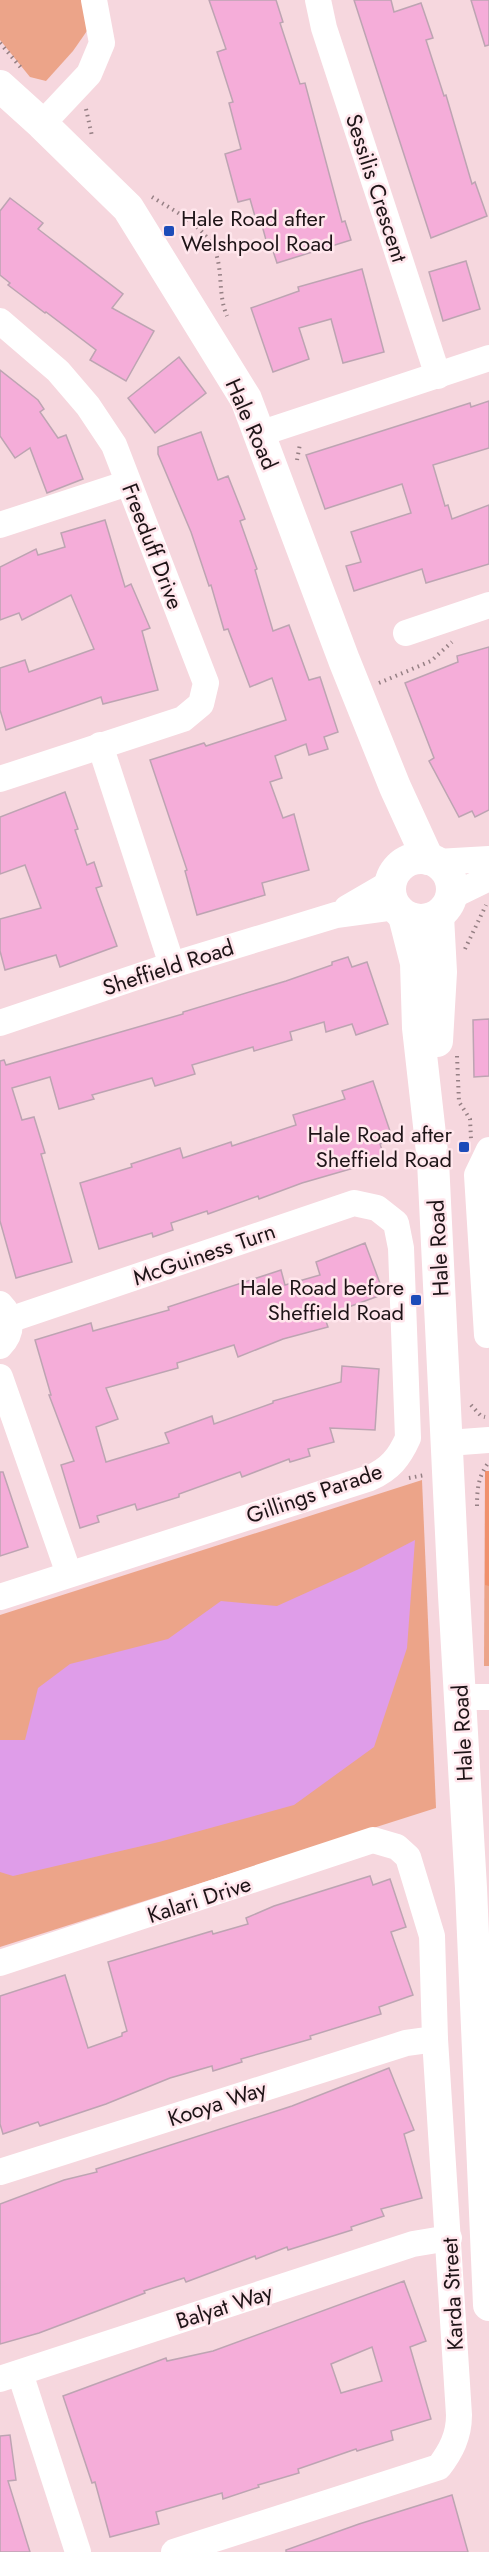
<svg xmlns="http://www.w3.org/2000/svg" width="489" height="2552" font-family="Jost,sans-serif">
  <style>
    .green { fill: #eca489 }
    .forest { fill: #f0906c }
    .water { fill: #df9de9 }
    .building { fill: #f5add9; stroke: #bda4b2; stroke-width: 1.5; fill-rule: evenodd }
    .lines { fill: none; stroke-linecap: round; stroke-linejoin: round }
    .path { stroke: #968085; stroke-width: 4; stroke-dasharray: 1.5 4.5; stroke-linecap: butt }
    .minor { stroke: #fff; stroke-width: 26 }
    .major { stroke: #fff; stroke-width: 32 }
    .poi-dot { fill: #1d4cb9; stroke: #ffe6ec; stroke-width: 2 }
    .labels { text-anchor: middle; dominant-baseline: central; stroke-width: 5; stroke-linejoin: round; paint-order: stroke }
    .street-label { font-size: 22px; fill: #1e1417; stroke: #ffe6ec }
    .poi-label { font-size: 22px; fill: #1e1417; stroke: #ffe6ec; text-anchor: end }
  </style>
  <rect width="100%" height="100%" fill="#f6d7de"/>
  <g class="green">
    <path d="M0,0H86L89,28L73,51L46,81L30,77L0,40Z"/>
    <path d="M485,1471H489V1666H484Z"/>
    <path d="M422,1480L436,1808L0,1947V1615Z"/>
  </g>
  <path class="forest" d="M485,1471H489V1586L485,1585Z"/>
  <path class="water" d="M415,1540L407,1648L374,1747L294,1805L159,1842L13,1876L0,1872V1740H25L38,1688L70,1664L168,1639L221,1601L277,1606L359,1569Z"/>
  <g class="building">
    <path d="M209,0H276L283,22L280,23L300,84L305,83L342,222L345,221L351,240L277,263L269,239L266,240L260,218L256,220L250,199L238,202L225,154L241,149L229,103L233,102L217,52L226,49Z"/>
    <path d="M354,0H391L394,12L421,3L433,38L426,40L444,96L446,95L472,184L475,182L487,216L431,238Z"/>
    <path d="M471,0H489V45L485,46Z"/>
    <path d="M10,198L43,223L38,229L123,294L112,308L154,331L126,381L90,360L96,350L46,312L45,313L8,285L10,283L0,275V211Z"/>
    <path d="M466,261L480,309L443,321L429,272Z"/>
    <path d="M362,269L384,352L343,363L331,319L299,328L309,359L273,372L251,308L299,291L298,287Z"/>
    <path d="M179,357L206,393L155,433L128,398Z"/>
    <path d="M0,370L38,400L44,409L40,412L58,438L66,435L83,479L47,493L30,448L15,458L0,436Z"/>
    <path d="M489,401V448L433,465L445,506L448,505L452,519L489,505V564L426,583L422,569L354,591L346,566L361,562L351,532L411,513L402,484L325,509L306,455L470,403L471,407Z"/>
    <path d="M201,432L218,480L228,476L245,519L240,521L257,569L255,570L273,631L289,625L309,680L320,677L338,732L324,737L328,749L309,755L306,744L275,756L282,778L270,782L283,818L294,814L309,870L262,883L265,895L197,915L185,871L187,870L150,760L204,743L206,746L286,720L272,678L250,687L228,629L224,630L211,585L209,586L191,532L158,454V447Z"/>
    <path d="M105,520L125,587L131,584L150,628L142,631L158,690L103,704L101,697L6,730L0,710V668L25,660L29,672L94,649L71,595L22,620L19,613L0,620V567L36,549L38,555L65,547L61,533Z"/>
    <path d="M489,647V810L475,817L472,811L459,817L429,761L434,758L405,683L458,662L457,656Z"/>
    <path d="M65,792L78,829L75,830L87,865L94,862L102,886L96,888L117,946L60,967L56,955L5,970L0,951V919L41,908L25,865L0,874V817Z"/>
    <path d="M348,957L352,967L367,962L388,1024L356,1035L352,1024L326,1032L324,1022L290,1032L292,1040L254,1051L253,1047L192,1065L195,1074L155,1086L152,1078L92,1095L94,1099L59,1109L50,1077L12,1088L22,1120L34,1117L45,1153L41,1154L72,1262L16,1278L0,1221V1061L4,1060L6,1065L183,1014V1012L286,981L332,965V962Z"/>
    <path d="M489,1019V1076L474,1077L473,1020Z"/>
    <path d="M373,1081L393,1140L380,1144L385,1159L302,1183L259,1199L258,1196L208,1214L207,1211L171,1223L173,1230L153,1237L152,1233L99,1249L80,1183L132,1167L131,1164L180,1148L183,1158L231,1142L232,1146L296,1125L293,1115L345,1099L342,1091Z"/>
    <path d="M365,1243L384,1294L324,1316L328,1327L283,1339L238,1357L234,1345L177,1363L178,1368L106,1388L118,1419L96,1427L106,1462L169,1443L165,1433L212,1416L214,1424L273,1403V1401L341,1382L342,1366L379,1369L375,1430L330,1428L334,1442L308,1449L310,1456L290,1462L289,1459L242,1477L240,1472L179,1494V1497L137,1510L135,1504L97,1516L99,1522L80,1528L61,1465L74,1461L49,1395H51L35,1340L91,1323L93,1331L169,1310L168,1307L281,1270L285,1285L320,1275L316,1262Z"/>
    <path d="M0,1472H3L28,1547L0,1556Z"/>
    <path d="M370,1876L373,1885L390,1879L406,1927L391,1932L413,1995L379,2007L381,2014L310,2036L311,2039L241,2059L242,2062L213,2071L212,2066L170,2078L106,2104L40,2126L38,2122L3,2134L0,2124V1996L65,1975L88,2048L122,2036V2033L127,2031L108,1962L212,1931L213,1934L248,1924L246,1918L274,1906Z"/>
    <path d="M389,2068L414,2130L404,2134L422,2198L381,2209L384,2216L351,2227L352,2230L288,2250L287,2247L256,2259L255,2256L186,2282L184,2278L144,2291L145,2293L39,2333L0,2344V2204L64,2180L97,2172L96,2169L292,2106Z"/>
    <path d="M404,2281L426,2341L410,2347L431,2419L391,2431L393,2440L357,2451L356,2449L298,2469L299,2473L258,2485L259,2487L223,2499L222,2493L156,2512L159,2524L110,2537L95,2482L92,2483L63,2396L166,2358L167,2361L213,2351ZM372,2347L382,2381L341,2393L331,2364Z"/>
    <path d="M10,2435L16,2480L8,2481L30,2552H0V2436Z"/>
    <path d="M452,2495L468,2552H286V2550L359,2524Z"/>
  </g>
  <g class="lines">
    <g class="path">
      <path d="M0,43L22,69"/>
      <path d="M86,109L92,136"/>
      <path d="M152,197C176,212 212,229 218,261C222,280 219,297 227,316"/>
      <path d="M297,460L300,444"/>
      <path d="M379,683L431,661L452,642"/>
      <path d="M465,949L486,905"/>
      <path d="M457,1056L459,1102L470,1119L471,1139"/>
      <path d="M471,1405L481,1416L485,1417"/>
      <path d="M409,1478L425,1475"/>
      <path d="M477,1506C477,1490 478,1476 489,1462"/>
    </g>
    <g class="minor">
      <path d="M318,0L324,28L438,376"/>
      <path d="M42,124L89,74L102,43L94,0"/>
      <path d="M0,321L58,371L88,406L114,445L206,683L201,704L183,719L0,779"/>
      <path d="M259,434L489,358"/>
      <path d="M0,525L128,483"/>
      <path d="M406,633L489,605"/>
      <path d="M100,745L172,965"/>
      <path d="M437,862L489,859"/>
      <path d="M452,896L489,878"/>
      <path d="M347,908L390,883"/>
      <path d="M0,1023L172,965L336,915L395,907"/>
      <path d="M0,1304C13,1317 13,1333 0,1346"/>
      <path d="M487,1335L477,1175L489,1150"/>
      <path d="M0,1377L69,1574"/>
      <path d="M448,1443L489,1440"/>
      <path d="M0,1597L370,1478C390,1469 399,1458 408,1438L401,1248L396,1223L377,1208L354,1203L9,1320"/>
      <path d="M460,1697H489"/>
      <path d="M0,1963L373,1840L397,1847L408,1857L432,1936L435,2039L459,2415C459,2436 451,2451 439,2467L174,2552"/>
      <path d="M0,2172L406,2043L435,2039"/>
      <path d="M20,2373L78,2552"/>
      <path d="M0,2379L413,2244L449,2238"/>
    </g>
    <g class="major">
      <path d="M0,86L42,124L128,208L246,399L344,660L395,787L428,859"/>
      <circle cx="421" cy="889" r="31"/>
      <path d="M404,916L416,963L418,1028L433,1161L454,1595L471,1888L489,2305"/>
      <path d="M437,1041L441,972L438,916"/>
    </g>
  </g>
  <g class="poi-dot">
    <rect x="163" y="225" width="12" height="12" rx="3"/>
    <rect x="458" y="1141" width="12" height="12" rx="3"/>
    <rect x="410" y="1294" width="12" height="12" rx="3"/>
  </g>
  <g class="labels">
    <g class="street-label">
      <text transform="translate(377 188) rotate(72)">Sessilis Crescent</text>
      <text transform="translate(252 424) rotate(66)">Hale Road</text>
      <text transform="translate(153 546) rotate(69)">Freeduff Drive</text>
      <text transform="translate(168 967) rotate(-18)">Sheffield Road</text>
      <text transform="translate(438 1248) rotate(-93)">Hale Road</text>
      <text transform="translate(204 1254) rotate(-19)">McGuiness Turn</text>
      <text transform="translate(314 1493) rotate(-19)">Gillings Parade</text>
      <text transform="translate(462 1733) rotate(-93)">Hale Road</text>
      <text transform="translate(199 1899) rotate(-18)">Kalari Drive</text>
      <text transform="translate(217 2103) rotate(-18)">Kooya Way</text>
      <text transform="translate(452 2294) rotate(-93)">Karda Street</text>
      <text transform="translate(224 2306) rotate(-18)">Balyat Way</text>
    </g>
    <g class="poi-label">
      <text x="181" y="218" text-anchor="start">Hale Road after<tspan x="181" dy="25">Welshpool Road</tspan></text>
      <text x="452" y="1134">Hale Road after<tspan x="452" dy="25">Sheffield Road</tspan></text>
      <text x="404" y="1287">Hale Road before<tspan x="404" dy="25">Sheffield Road</tspan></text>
    </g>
  </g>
</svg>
